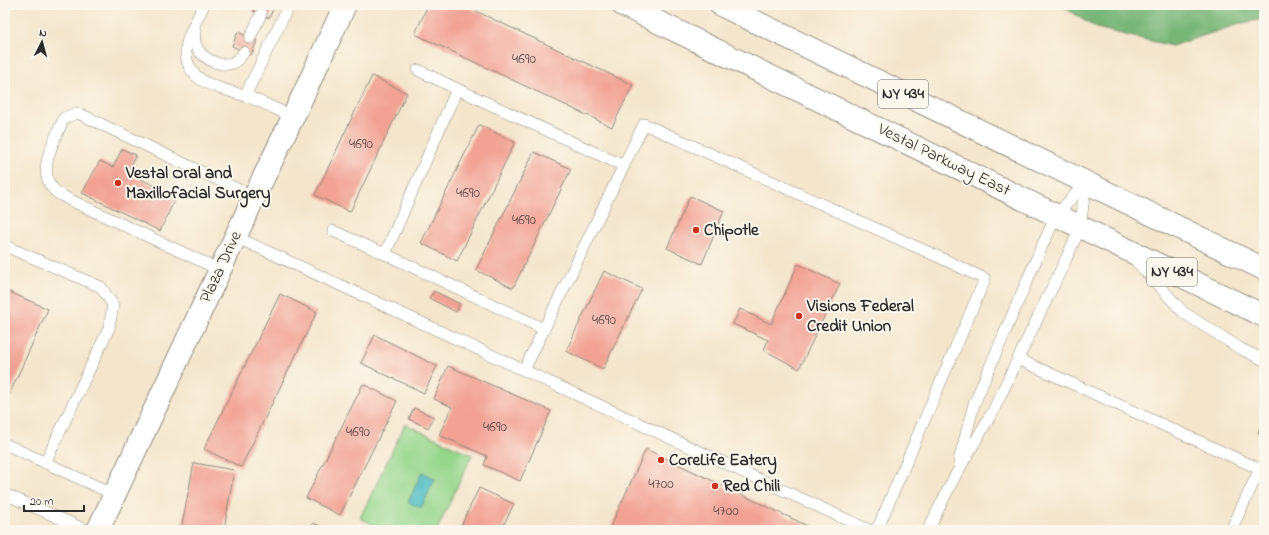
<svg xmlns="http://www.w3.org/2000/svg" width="1269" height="535" font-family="'Indie Flower',sans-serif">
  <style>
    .green { fill: #95d58c; stroke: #60805c }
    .forest { fill: #78b678; stroke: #527052 }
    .water { fill: #4dbcc2; stroke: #3c7476 }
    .building { fill: #f1a294 }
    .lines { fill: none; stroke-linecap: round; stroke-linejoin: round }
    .service-casing { stroke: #90887c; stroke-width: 12 }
    .minor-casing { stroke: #90887c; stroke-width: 24 }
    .primary-casing { stroke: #90887c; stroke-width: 24 }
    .service { stroke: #fff; stroke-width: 11 }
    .minor { stroke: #fff; stroke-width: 22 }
    .primary { stroke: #fff; stroke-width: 22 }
    .poi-dot { fill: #c8321e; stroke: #fbf7ec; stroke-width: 1.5 }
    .labels { text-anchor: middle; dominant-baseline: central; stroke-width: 4; stroke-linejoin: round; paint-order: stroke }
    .number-label { font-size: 15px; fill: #5c4945 }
    .shield { fill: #fbf7ec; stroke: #696865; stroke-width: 1 }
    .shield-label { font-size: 16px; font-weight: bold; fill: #2b2b2b }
    .street-label { font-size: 17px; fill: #2b2b2b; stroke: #fbf7ec }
    .poi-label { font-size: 17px; font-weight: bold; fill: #2b2b2b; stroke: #fbf7ec; text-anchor: start }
  </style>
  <rect width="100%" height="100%" fill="#fbf7ec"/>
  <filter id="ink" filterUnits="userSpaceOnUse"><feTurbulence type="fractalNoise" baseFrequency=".025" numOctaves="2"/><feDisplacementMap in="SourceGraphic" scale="8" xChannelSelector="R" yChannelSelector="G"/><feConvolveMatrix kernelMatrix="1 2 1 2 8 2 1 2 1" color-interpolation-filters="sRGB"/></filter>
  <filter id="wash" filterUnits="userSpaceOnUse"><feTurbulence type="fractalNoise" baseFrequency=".012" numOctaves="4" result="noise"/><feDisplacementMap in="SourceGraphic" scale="16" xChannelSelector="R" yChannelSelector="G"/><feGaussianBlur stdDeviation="0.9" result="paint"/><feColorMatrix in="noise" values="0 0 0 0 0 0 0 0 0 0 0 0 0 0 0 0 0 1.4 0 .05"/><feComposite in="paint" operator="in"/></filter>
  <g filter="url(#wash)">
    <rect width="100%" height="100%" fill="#f4e6cd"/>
    <path class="green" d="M405,424L472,455L437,530H385L360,518Z"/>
    <path class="forest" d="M1060,5H1264V19L1242,23L1172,46L1096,28Z"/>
    <path class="water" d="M422,472L435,479L421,508L408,502Z"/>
    <g id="blocks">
      <g class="building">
        <path d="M251,5H275L269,18L253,11L255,6Z"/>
        <path d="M428,5H463L633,85L612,127L415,34Z"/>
        <path d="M238,32L257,41L251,55L232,46Z"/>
        <path d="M372,76L407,93L350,212L315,195Z"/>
        <path d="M479,125L515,142L457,261L421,243Z"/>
        <path d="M122,149L136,155L127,173L171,193L170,197L175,199L160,231L82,193L100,161L113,167Z"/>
        <path d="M534,152L571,169L513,288L476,270Z"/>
        <path d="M690,196L724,211L702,264L667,248Z"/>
        <path d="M798,264L840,284L799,369L764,350L768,340L733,324L740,309L771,324Z"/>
        <path d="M604,271L642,289L603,369L566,351Z"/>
        <path d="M5,290L48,309L5,404Z"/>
        <path d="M434,291L460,304L456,312L429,298Z"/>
        <path d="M280,294L317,312L241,467L204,449Z"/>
        <path d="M375,335L437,366L424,393L361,363Z"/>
        <path d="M448,366L551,411L520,481L484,465L487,456L439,435L452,407L434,399Z"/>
        <path d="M363,384L397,401L340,515L306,498Z"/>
        <path d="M414,408L434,417L428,428L409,419Z"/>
        <path d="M1264,417V436L1258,433Z"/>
        <path d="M646,449L816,530H609Z"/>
        <path d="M194,463L234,470L224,530H181Z"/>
        <path d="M479,488L514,504L501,530H459Z"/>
        <path d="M313,523L330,530H310Z"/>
      </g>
    </g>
  </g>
  <g filter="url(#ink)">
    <use href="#blocks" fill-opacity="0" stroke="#90887c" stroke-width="1"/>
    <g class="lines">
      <g class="service-casing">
        <g id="service">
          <path d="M204,5C198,18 185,39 186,53C188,85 222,88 246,96C262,102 278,110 293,117"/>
          <path d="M195,30C195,34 194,39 195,42C198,57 219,68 233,63C238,61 241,56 244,52"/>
          <path d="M250,38L261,14"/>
          <path d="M418,70L457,89"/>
          <path d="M245,96L289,5"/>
          <path d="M333,231L385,254"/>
          <path d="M236,237L869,530"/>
          <path d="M5,246L101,287L113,305L109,328L45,463"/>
          <path d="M1136,261L1184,313L1241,349L1264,360"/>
          <path d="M220,270L70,200C65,197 58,194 54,190C35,171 56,138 64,118L77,113L82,115L254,197"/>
          <path d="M544,329L385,254L457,89L624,166"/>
          <path d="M1018,359L1264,471"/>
          <path d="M524,370L644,124L941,258L985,279L877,530"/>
          <path d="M5,444L115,495"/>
          <path d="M959,461L974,404L1042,246L1056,216L1086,182"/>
          <path d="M5,494L86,530"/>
          <path d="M928,530L955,476L993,411L1066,259L1080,228L1086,182"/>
          <path d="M1231,530L1260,469"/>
        </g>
      </g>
      <g class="minor-casing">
        <path id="minor" d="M98,530L257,191L293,117L345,5"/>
      </g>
      <g class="primary-casing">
        <g id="primary">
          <path d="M623,5L1264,316"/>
          <path d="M721,5L1264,269"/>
        </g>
      </g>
      <use href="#service" class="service"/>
      <use href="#minor" class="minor"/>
      <use href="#primary" class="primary"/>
    </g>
  </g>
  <g class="poi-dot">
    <circle cx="118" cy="183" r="4"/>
    <circle cx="696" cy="230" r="4"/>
    <circle cx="799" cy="316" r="4"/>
    <circle cx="661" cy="460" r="4"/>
    <circle cx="715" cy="486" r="4"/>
  </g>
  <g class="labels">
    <g class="number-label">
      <text x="524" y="59">4690</text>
      <text x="361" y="144">4690</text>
      <text x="468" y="193">4690</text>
      <text x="524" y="220">4690</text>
      <text x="604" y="320">4690</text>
      <text x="495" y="427">4690</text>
      <text x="358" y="432">4690</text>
      <text x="661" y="484">4700</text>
      <text x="726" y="511">4700</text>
    </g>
    <g class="shield">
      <rect x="878" y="80" width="50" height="28" rx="3"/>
      <rect x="1147" y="258" width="50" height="28" rx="3"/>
    </g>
    <g class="shield-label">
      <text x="903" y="94">NY 434</text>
      <text x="1172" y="272">NY 434</text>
    </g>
    <g class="street-label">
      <text transform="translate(944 160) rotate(26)">Vestal Parkway East</text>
      <text transform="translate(221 267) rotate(-65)">Plaza Drive</text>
    </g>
    <g class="poi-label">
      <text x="126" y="173">Vestal Oral and<tspan x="126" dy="20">Maxillofacial Surgery</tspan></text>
      <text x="704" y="230">Chipotle</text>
      <text x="807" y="306">Visions Federal<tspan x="807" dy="20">Credit Union</tspan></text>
      <text x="669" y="460">CoreLife Eatery</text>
      <text x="723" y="486">Red Chili</text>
    </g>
  </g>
  <rect width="1269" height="535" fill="none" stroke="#fbf7ec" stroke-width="20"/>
  <g transform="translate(42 42) rotate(6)" stroke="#fbf7ec" stroke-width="3" paint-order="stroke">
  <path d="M0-3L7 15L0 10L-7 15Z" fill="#2b2b2b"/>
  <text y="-6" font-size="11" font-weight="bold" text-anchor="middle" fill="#2b2b2b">N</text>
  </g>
  <path d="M24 505v6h60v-6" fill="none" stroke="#2b2b2b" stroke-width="2"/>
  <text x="30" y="505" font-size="12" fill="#2b2b2b" stroke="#fbf7ec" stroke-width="3" paint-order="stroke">20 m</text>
</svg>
